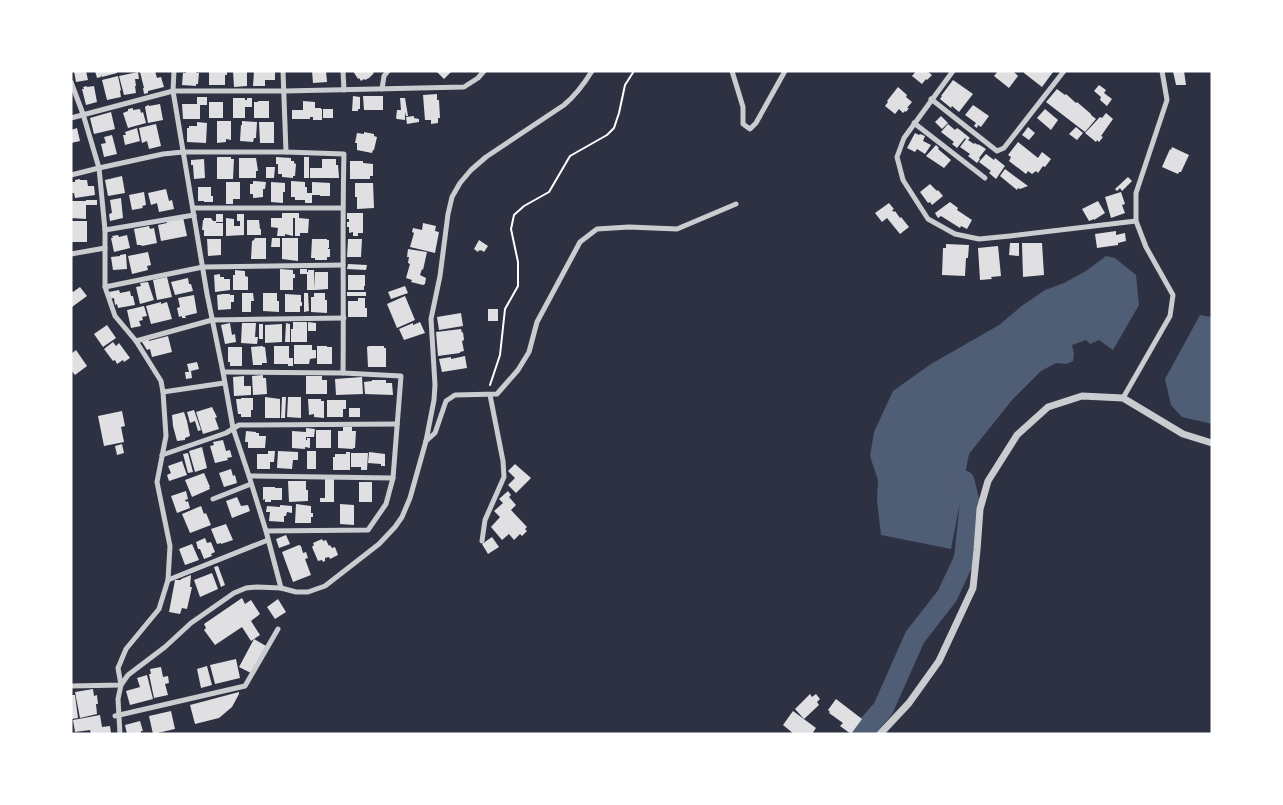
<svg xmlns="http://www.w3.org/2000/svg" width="1283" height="805" font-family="'Source Sans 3',sans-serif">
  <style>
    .water { fill: #4f5d75 }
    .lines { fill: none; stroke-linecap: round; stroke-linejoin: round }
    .river { stroke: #4f5d75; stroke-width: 21 }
    .building { fill: #e0e0e3 }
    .path { stroke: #fff; stroke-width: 2 }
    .minor { stroke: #caccd0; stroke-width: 5 }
    .tertiary { stroke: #caccd0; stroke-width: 7 }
  </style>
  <rect width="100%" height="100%" fill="#2d3142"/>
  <g class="water">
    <path d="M1106,256L1115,258L1136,275L1139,305L1113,350L1099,340L1090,344L1086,340L1072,345L1074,354L1073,361L1066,364L1056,363L1041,371L1012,400L969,454L951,549L881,535L877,500L878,480L870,456L874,432L893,391L931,364L999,325L1023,305L1045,290L1064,283L1086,271Z"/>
    <path d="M1200,315L1212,317V424L1182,417L1171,405L1165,379Z"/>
  </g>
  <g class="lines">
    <path class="river" d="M861,734L883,709L915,637L947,596L963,562L965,554L970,506L964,481"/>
  </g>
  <g class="building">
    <path d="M74,71H86L88,80L76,82Z"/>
    <path d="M95,71H116L117,73L102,77L101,75V77L97,78Z"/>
    <path d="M155,71L157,78L161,77L164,87L148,91V93L144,94L143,88H144L140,72Z"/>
    <path d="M186,71H197L196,73H199L198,84H196V86L182,85L183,73H186Z"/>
    <path d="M209,71H227V75H225V85H209Z"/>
    <path d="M233,71H247V86L234,87Z"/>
    <path d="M254,71H275V80H265V86H253Z"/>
    <path d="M312,71H326L327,82L313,83Z"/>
    <path d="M353,71H372L374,73L369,78L365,80L364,79L361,81L359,78L358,79Z"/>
    <path d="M436,71H452L444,79Z"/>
    <path d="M916,71H927L932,75L927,80L926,79L922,84L912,76Z"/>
    <path d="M998,71H1013L1018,76L1009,88L994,76Z"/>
    <path d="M1025,71H1052L1053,72L1042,87L1024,73Z"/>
    <path d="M1173,71H1184L1186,85H1176Z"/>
    <path d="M138,72L139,79H135L136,86H135L136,93L124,95L119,76Z"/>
    <path d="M118,76L121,90L120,91L121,97L107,100L102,80Z"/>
    <path d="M953,80L973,94L959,112L952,106L951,108L940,99L942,96H941Z"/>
    <path d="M1099,85L1106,90L1104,93L1112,99L1107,106L1100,100L1101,97L1094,91Z"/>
    <path d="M87,86V87L94,86L97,102L86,105L82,89H84L83,87Z"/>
    <path d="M898,87L907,95L906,97L912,102L907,108H909L906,112L905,111L903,113L899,109L895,114L885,106L888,102L887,101Z"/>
    <path d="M1057,89L1065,95L1066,94L1076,103L1077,102L1091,114V115L1096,119L1085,132L1046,102Z"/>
    <path d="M437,94V100H439L440,118H438V123L431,124V120H425L423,95Z"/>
    <path d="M353,96L360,97V109H358V111H352Z"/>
    <path d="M363,96H383V110H364Z"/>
    <path d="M197,97H207V105H200V119H183L182,104H197Z"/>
    <path d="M233,98H245V100H247V98H252V107H245V118H233Z"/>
    <path d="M400,98H405L408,116H406L405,112V120L397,119L396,118L397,110H401Z"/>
    <path d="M258,101H269V118H254V102H258Z"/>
    <path d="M303,101L315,102V108H321V109H322V120H313V117H310V119H292V110H303Z"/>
    <rect x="209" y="102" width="14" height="16"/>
    <path d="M160,104L163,120L148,123L145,107L146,106L149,105V106Z"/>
    <path d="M973,105L989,116L981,127L978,125L977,128L974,126L976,123L965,115Z"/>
    <path d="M133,108V110L140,109L141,113L143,112L146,123L128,128L123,113L128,111V109Z"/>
    <rect x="323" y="109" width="10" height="9"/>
    <path d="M1045,109L1058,120L1051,130L1037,118Z"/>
    <path d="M111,112L115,129L94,134L90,118Z"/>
    <path d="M1106,113L1113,119L1101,136L1103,137L1099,142L1097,140L1096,142L1085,133L1100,117L1102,118Z"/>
    <path d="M414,116V118L419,119V122L407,124L406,117Z"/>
    <path d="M941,116L948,123L942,129L935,122Z"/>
    <path d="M217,121H231V140L226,139V142L217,143Z"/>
    <path d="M242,121L257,122L256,138H254L253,142L240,141L241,125H242Z"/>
    <path d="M197,122L207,123L206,143L187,142V128H189V126H197Z"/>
    <path d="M259,122H274V143H260Z"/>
    <path d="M156,124L161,146L149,149L147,141L142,143L139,128Z"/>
    <path d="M948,124L955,130L957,128L960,130L970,138L968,140L974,144L975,143L978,145V144L986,149L979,158L980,159L977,163L968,156L970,154L960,147L966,139L965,138L957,148L952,144L954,142L941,132Z"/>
    <path d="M1028,127L1035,133L1029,140L1022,135Z"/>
    <path d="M1076,127L1083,133L1077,140L1069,134Z"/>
    <path d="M77,128L80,141L71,143V130Z"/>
    <path d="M137,128L140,141L125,145L123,135H126L125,132Z"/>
    <path d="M364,132L374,134V136L377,137L374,150H373L372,153L357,150V143H355L357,133L364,134Z"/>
    <path d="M915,133L919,135L920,134L925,136L923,141L931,145L925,154L917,149L915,152L907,148Z"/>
    <path d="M112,135L117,154L104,157L101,144L106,143L104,137Z"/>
    <path d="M1018,142L1038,158L1042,152L1051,159L1045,167L1043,166L1038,173L1036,171L1032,174L1028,171L1026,174L1009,161L1011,157L1008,155Z"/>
    <path d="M936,145L939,148L938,149L951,160L944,168L926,156Z"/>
    <path d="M1172,147L1189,155L1181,172H1179L1178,174L1162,167L1170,149L1171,150Z"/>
    <path d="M986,154L994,160L995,158L1005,166L996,179L989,173L991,171L979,162Z"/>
    <path d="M217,157H231V159H234L233,179H217Z"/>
    <path d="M276,157L291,158V161H294V163L296,164L295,176H293V178L282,177V174H278V164H276Z"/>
    <rect x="304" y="157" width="5" height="21"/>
    <path d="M239,158H256L258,171H256V178H239Z"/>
    <path d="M204,159L205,178L194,179L193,165H191V160Z"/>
    <path d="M322,159H336V165H338L339,178H310V168H322Z"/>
    <path d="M350,161H363V163L373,164V176H370V179H350Z"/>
    <path d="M266,167H275L274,178H266Z"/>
    <path d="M1005,169L1017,178L1028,186L1020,189L1018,188L1017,190L1000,176Z"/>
    <path d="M122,176L125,193L108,196L105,180Z"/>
    <path d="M1128,177L1132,181L1122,191L1120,188L1117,191L1115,189Z"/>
    <path d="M80,179V180H87L88,186H94L95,195L75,198L74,193H71V182H75V180Z"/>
    <path d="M253,181L266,182L265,189H263V197L253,198V194H250V184H253Z"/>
    <path d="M291,181L305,182V187H307V193H312V182L330,183V196H320V195H312V203H305V200H295V197H291Z"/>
    <path d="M226,182H240V199H233V204H226Z"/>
    <path d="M271,182L285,183V192H283V203L271,202Z"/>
    <path d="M355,183H373L374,208L357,209V197H355Z"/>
    <path d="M930,184L937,191L938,190L943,196L932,205L930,202L928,203L920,192Z"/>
    <path d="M198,187H211V196H213V202H204V201H198Z"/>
    <path d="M166,189L169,201L172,200L174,209L159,212L157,203L151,205L148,193Z"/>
    <path d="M144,192L146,205L142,206L143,208L132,210L129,195Z"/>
    <path d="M1121,192L1125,204L1122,205L1125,213L1111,218L1105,197Z"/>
    <path d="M121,198L123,218L110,221L109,214L112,213L110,200Z"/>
    <path d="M86,200H97V205H86V219L71,218V201H86Z"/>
    <path d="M1098,201L1105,213L1094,220V219L1089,221L1082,209Z"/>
    <path d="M950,202L958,208L957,210L972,220L967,229L961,226L960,228L941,216L938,218L935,213Z"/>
    <path d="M889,203L894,209L892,210L894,212L895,211L900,218L901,217L909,227L900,234L887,218L882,222L875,213Z"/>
    <path d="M282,213H299V218L309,219L308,233H300V236H295V218H293V236L285,234V236H277L278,228L271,227V218H282Z"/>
    <path d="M347,213H363V233H358V236H353V232L349,233V227H347V222H349V219H347Z"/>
    <path d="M216,214H223V222H216V223H223V236H204V230H202L203,220H204V218H211L213,221H216Z"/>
    <path d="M237,214H244V235L226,236V218L234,219V226H240V221H237Z"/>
    <path d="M183,217L187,236L161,241L158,225L167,223V221Z"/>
    <path d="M247,220H259L260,229H261V235H247Z"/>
    <rect x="71" y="221" width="16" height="21"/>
    <path d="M423,223L436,226L435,231L439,232L435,253L410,247L414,233L412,232L413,228L422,230Z"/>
    <path d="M149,226L150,229L154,228L157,243L142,246L141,245H137L134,229Z"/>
    <path d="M1116,231V235L1125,233L1126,241L1118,243V245L1097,248L1095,234Z"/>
    <path d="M118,235L119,237L127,235L130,248L114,252L111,238H113L112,236Z"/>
    <path d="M255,238H266V259H251L252,241L254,240Z"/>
    <path d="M272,238H280V247H271Z"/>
    <path d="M282,238H298V261L282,259Z"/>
    <path d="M207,239H221V255L208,256Z"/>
    <path d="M312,239H327V240H329V248H328V249H330V257H327V260H315V258H311Z"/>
    <path d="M348,239H362L361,257H347Z"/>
    <path d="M479,240L488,246L484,252L481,250L480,251L479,250L478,252L474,249Z"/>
    <path d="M1010,243H1019V256L1009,255Z"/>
    <path d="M1022,243H1042L1044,275L1023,277Z"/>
    <path d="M946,244L969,245L968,258H966L965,276L942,275L943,248H946Z"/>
    <path d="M998,246L1001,276L991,277L992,279L980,280L978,248Z"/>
    <path d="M408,249L427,252L423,270L422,269L420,275L426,278L425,284L423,285L411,282L412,280L406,278L410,264L408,263L409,257H407Z"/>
    <path d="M148,252L151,265L147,266L148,270L132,274L128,256Z"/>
    <path d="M126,254L127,269L113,270L111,257L120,256V255Z"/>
    <path d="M348,264L367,265L366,270L347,269Z"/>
    <path d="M280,269L293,270V274H295V278H293V290H280Z"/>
    <path d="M300,269H307V272H308V270H314L315,290H307V274H300Z"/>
    <path d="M235,270L245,271V276L248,277V290H233V275H235Z"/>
    <path d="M315,272H328V289L315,290Z"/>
    <path d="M220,274V277H224V279H230V290L215,292L214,275Z"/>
    <path d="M348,275H365V286H364V290H348Z"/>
    <path d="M167,277L172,297L157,300L153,280Z"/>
    <path d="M188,278L189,284H191L193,291L175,295L171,282Z"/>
    <path d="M148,282L154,300L140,304L136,287L141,286L140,283Z"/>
    <path d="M405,286L408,293L391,299L388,292Z"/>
    <path d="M80,287L87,296L72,307L71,306V290L73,292Z"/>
    <path d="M119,290L120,293L130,291L131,296H133L135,305L118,308L117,304L115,305L114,298L110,299L109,292Z"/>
    <rect x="347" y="292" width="19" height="4"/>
    <path d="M242,293H253L254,301H251V312H242Z"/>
    <path d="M263,293H277V301H279V312L263,311Z"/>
    <path d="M304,293H308L309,311L304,312Z"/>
    <path d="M314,293H325V300H327V313L311,312V297H314Z"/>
    <path d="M223,294H230V295H234V302H231V309L218,310L217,295Z"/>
    <path d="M285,294L301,295V302H302V306H300V312H285Z"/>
    <path d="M194,295L197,313L185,316L186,318H182V316L179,317L177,308L180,307L178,298Z"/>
    <path d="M405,296L415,320L397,328L387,304Z"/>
    <path d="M358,298H365V308H367V317H348V301H358Z"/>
    <path d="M161,302V304L167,302L172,319L151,324L146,306Z"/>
    <path d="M144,306L147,316L142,317L143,320L139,321L141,326L131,328L127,310Z"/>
    <rect x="488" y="309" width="10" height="12"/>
    <path d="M461,313L463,326L439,330L437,317Z"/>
    <path d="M293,322H307V342H291V329H293Z"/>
    <path d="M308,322L316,323V331H308Z"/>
    <path d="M420,322L425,333L404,340L399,329L413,323V325Z"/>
    <path d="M230,323L232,335L235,334L236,342L225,344L221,325Z"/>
    <path d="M242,323H256L255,337H258L257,344L241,343Z"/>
    <path d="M286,323L290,324V342H285Z"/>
    <rect x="259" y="324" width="4" height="15"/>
    <path d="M282,324V342L265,343V325Z"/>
    <path d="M107,325L116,338L103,347L94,334Z"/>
    <path d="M461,329L462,333L463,332L464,340L462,341L464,351L460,352V353L438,356L436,332Z"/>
    <path d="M168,336L172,352L152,357L150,349L147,350L142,342L144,339L148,338L149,341Z"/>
    <path d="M113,342L116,346L119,343L130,358L124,362L123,360L117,364L115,360L113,361L104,349Z"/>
    <path d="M294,345H312V350H316V358L310,359L309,364H294Z"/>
    <path d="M263,346V347H265L267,363H262V365H253L251,347Z"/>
    <path d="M274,346H289V358H293V366H288V364H274Z"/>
    <path d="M317,346H327V347H332V364H317Z"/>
    <path d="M369,346H384V348H386V367H368L367,347Z"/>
    <path d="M228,347H242V366H230V362H228Z"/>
    <path d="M76,350L87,366L75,375L71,370V354Z"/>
    <path d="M465,356L467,368L442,372L439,359L451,357V359Z"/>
    <path d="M197,362L199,369L191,371L192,378L186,379L185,372H189L187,364Z"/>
    <path d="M263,375V378H266L267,394L253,395L252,376Z"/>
    <path d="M244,376V386H251V395L234,396L233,377Z"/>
    <path d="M306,376H322V380H327V394H306Z"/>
    <path d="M362,377L363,394L336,395L335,379Z"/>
    <path d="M372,380H386V383H392L393,395L365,394L364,382L372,381Z"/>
    <path d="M265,397L280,399V418H265Z"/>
    <path d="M282,397H286L285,418H281Z"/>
    <path d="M288,397H301V418L287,417Z"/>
    <path d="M241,398H253V410H251V417H241V414H238L236,399H241Z"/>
    <path d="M308,399H321V401H324V418L314,417V414L309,415Z"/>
    <path d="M327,400H346V409H343V417H327Z"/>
    <path d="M212,407L217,417L215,418L219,429L203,434L196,412Z"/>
    <rect x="349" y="408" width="11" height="9"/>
    <path d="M194,410L201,430L198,431L195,421L190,423L187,412Z"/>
    <path d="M122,411L125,426L121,427L124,442L104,446L98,416Z"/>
    <path d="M184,412L187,421L190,436L185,438V440L177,441L173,426L172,415Z"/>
    <path d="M343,427H352V431H356L355,448H353V449L338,448V431H343Z"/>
    <path d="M306,428L315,429L314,437H306V440H307V438H310V448L305,447V449L292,448V431L306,432Z"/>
    <rect x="316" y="430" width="15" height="18"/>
    <path d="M246,431L256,432V433H259V436H266L265,448H248V442H245Z"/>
    <path d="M223,440L226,451L230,450L232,457L227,458L228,460L215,463L210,446L214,445L213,442Z"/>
    <path d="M122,444L124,453L117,455L115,446Z"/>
    <path d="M202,447L207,468L195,472L189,451Z"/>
    <path d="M268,451H275L274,462H270V469H257V454H268Z"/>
    <path d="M278,451L298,452V460H293L292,469L277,468Z"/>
    <rect x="307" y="451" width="9" height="18"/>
    <path d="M346,452H350V470H333V457H335V454H346Z"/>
    <path d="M369,452L385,454V466H381V464L368,463Z"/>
    <path d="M188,453L193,472L188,473L183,454Z"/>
    <path d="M351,453H368L367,470H361V467H351Z"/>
    <path d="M182,461L187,475L169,481L167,475L171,473L168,466Z"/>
    <path d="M515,464L531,478L516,493L508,485L515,478L508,471Z"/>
    <path d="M231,469L233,476L235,475L237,483L224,487L219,473Z"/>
    <path d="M204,473L210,487H209L210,489L192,497L185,480Z"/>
    <path d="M325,479H334V502H320V498H325Z"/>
    <path d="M288,481H306V490H308V501L289,502Z"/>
    <rect x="359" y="482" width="13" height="20"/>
    <path d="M263,487H275V488H282V500H271V502H265V499L263,500Z"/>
    <path d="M186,491L188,499L185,500L186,502L188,501L190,508L177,513L171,496Z"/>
    <path d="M508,491L511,495L509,497L516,505L511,510L527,527L525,529L527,531L522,536L520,534L514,540L509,534L502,540L491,527L500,517L494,511L503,503L499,499Z"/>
    <path d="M237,497L241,506L248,505L250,511L232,518L226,501Z"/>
    <path d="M296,504L311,506V513H313V517H311V523H295Z"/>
    <path d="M340,504L354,505V525L340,524Z"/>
    <path d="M280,505L292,506V513L287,512L286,516H284V522L269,521L270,512H266L267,506L280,507Z"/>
    <path d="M201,506L204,514L206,513L211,525L190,533L182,514Z"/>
    <path d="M226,524L233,540L221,544V543L217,544L211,529Z"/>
    <path d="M286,535L290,544L279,548L276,539Z"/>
    <path d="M492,537L499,547L488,554L482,544Z"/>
    <path d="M205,538L207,543L211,542L215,552L211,554L212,556L204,559L200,549H198L196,542Z"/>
    <path d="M322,539L323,541L326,540L329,546L330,545L332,548L335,547L338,555L330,559L329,557L325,558V561L323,562L322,560L318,561L312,547L314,545L313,543Z"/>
    <path d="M192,544L199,560L185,565L179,549Z"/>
    <path d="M299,545L301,546L303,553L306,552L308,558L305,559L311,575L293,582L282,552Z"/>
    <path d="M218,566L225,585L221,587L214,567Z"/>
    <path d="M212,573L218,589L200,597L194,580Z"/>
    <path d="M191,575L190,587H192L187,609L182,608L180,614L169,612L175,580H181V579Z"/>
    <path d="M242,598L245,604L251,600L260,614L251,621L260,635L251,641L242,627L215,645L204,630L206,628L204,624Z"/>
    <path d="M278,599L286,612L275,619L267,607Z"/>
    <path d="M254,639L266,646L251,673L239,667Z"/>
    <path d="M236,659L240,678L215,684L210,665Z"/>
    <path d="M207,666L212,685L201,688L197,669Z"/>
    <path d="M161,667L163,677L168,676L169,683L165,684L168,695L154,698L149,674H151L150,669Z"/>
    <path d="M147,675L153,699L130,705L126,691L140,687L137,678Z"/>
    <path d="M93,689L94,696L97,695L98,704H96L97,714L80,718L75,692Z"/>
    <path d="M239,692V694L232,707L219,718L195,724L190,705Z"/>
    <path d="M810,694L812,697L816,694L820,699L817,702L819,705L804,719L795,709Z"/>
    <path d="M71,695H75L78,718L72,719Z"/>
    <path d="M836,699L862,719L851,734L840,726L843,723L829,713L830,712L828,710Z"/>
    <path d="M171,711L175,729L153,734L149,716Z"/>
    <path d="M793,711L816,728L812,734H794L783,725Z"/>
    <path d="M100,715L102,727L110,726L111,733L91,734L90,730L75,732L73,720Z"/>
    <path d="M140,721L143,731H141V734H127L125,725Z"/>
  </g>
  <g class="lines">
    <path class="path" d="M490,385L500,355L505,309L518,286V262L511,229L514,215L524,206L549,192L570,156L607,135L614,128L619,113L625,85L634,71"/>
    <g class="minor">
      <path d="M174,71L173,91L207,294L223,372L233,428L249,476L266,531L281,588"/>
      <path d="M283,71L286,152"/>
      <path d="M343,71L344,90"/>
      <path d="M732,71L743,107V124L750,129L756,123L785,71"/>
      <path d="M953,71L904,138L897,157L903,180L928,219L955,234L979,239L1010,236L1136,221"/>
      <path d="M71,82L83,114L99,168L105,230V287L115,316L136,341L161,381L163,392L166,436L157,482L170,546L168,580L159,609L126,649L118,668L121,685L71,686"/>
      <path d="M382,89L384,76L388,71"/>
      <path d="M931,99L997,151L1004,148L1064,71"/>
      <path d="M71,118L173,91H285L464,87L478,78L484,71"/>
      <path d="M914,123L985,178"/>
      <path d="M71,175L99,168L163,154L183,152H286L344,154C342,227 344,300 343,373"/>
      <path d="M193,208H342"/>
      <path d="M105,230L194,215"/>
      <path d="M71,254L105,248"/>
      <path d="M105,287L203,267L343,265"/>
      <path d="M136,341L212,320L344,318"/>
      <path d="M223,372L343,373L401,376L393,478L386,504L368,530L266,531"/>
      <path d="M163,392L224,383"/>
      <path d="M1123,398L1170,316L1173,295L1146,247L1136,221V193L1167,100L1162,71"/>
      <path d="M426,441L435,433L446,401L455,395L497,394L518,370L529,352L537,322L580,242L597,229L629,227L677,229L736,204"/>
      <path d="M162,455L226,433L239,425L397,424"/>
      <path d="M249,476L393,478"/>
      <path d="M213,499L251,484"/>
      <path d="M482,541L485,520L504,477L503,461L490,395"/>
      <path d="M168,580L268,540"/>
      <path d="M115,716L245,686L278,629"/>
      <path d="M120,734L118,699L121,685L128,675L165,647L191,623L234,593L246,588L257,587L281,588L296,592H308L325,586L379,544L395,527L402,517L410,498L426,441L434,400L435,385L431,319L440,276L448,214L452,197L460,183L471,170L486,157L564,105C576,95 584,84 592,71"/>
    </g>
    <path class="tertiary" d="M880,734L909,703L939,661L973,588L977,550L980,509L988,481L1017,435L1048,407L1082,396L1123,398L1183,434L1212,443"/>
  </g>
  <rect width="1283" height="805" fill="none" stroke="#ffffff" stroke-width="145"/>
</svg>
